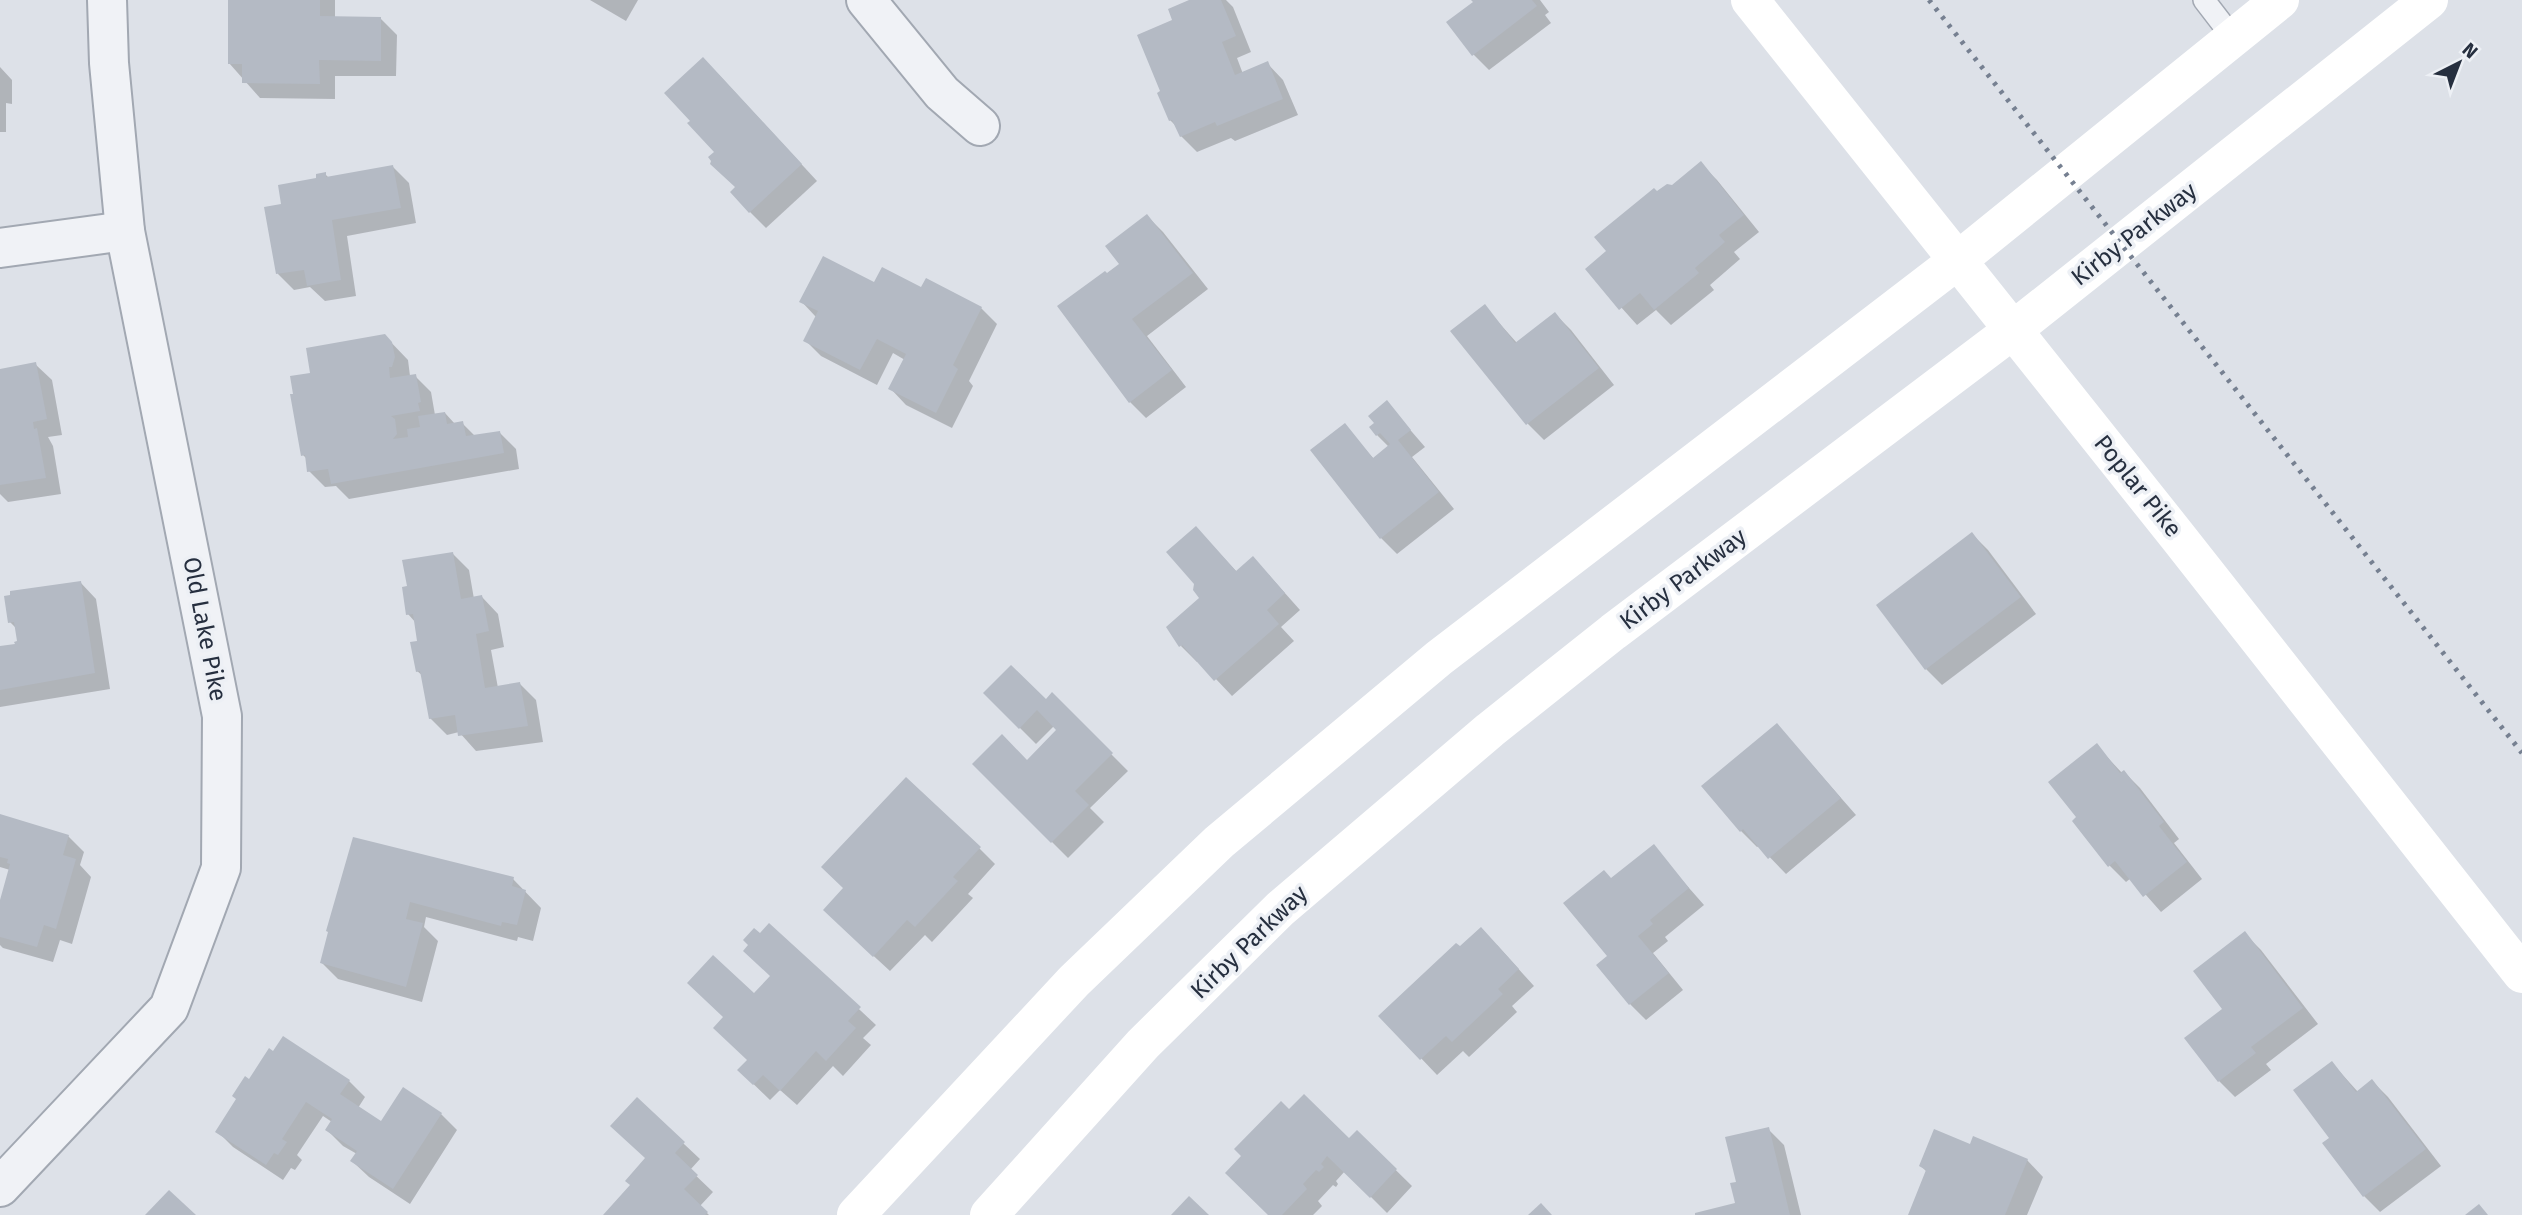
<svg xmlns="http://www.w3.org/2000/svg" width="2522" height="1215" font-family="'Fira Sans',sans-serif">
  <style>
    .shadow { fill: #0003 }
    .building { fill: #b4bac4 }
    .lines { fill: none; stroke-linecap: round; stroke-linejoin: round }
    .lane-casing { stroke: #a2a8b2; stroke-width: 24 }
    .street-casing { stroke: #a2a8b2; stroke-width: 42 }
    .lane { stroke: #f0f2f6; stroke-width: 21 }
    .street { stroke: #f0f2f6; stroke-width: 38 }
    .secondary { stroke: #fff; stroke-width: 38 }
    .rail { stroke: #768091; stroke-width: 5; stroke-dasharray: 3.5 7; stroke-linecap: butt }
    .labels { text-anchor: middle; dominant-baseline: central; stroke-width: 7; stroke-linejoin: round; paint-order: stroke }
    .street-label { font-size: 24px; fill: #262f3f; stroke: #edf0f5 }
  </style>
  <rect width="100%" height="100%" fill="#dde1e8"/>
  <g class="shadow">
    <path d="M230,0H335V18L381,19L397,35L396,76H335V99L260,98L229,63Z"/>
    <path d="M590,0H638L626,21Z"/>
    <path d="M1194,0H1226L1233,7L1251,52L1237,58L1243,74L1267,63L1283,80L1298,115L1235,141L1231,138L1197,152L1181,136L1177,127L1170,120L1162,92L1175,21Z"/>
    <path d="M1472,0H1540L1549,12L1545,15L1551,23L1489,70L1473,54L1474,3Z"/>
    <path d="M0,67L12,80V104L6,103V132H0Z"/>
    <path d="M719,75L817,181L766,228L750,212L716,152Z"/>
    <path d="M1701,164L1717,180L1759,232L1734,252L1740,259L1710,285L1714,290L1671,325L1656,310L1637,325L1587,269L1608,252L1657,193L1672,187Z"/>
    <path d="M393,167L409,183L416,223L347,236L356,296L325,301L310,287L294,290L278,274L283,206L325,174L329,178Z"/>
    <path d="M1147,216L1163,232L1208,289L1147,336L1186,387L1146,418L1130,402L1059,306L1121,264Z"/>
    <path d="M922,289L981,308L997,324L969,381L973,386L952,428L906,405L890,388L905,360L893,353L877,385L821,356L805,340L816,317L801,301Z"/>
    <path d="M1484,306L1517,343L1555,314L1571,330L1614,385L1544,440L1528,424Z"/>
    <path d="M385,336L408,360L410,376H415L431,392L435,415L445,413L455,424L462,423L475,436L500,433L516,449L519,469L349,499L336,486L325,487L309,471L307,459L303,455L312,374Z"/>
    <path d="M35,364L52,380L62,435L48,437L53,446L61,494L8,502L0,494V371Z"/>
    <path d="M1387,403L1425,447L1412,457L1454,509L1397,554L1381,538L1344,426L1374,459L1389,447L1377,435L1376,423Z"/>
    <path d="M1196,528L1237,572L1269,575L1300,610L1281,627L1294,641L1232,696L1198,660L1197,662L1181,646L1202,598Z"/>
    <path d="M1972,534L1988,550L2036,614L1942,685L1926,669Z"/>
    <path d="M453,554L469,570L474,599L482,597L498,614L504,647L491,650L498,688L520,684L536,700L543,742L476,751L459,732L447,735L430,718L423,676L417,671L419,642L416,623L408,614Z"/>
    <path d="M80,582L96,599L110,689L0,707V648L17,645L19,643L17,629L10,622L12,596Z"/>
    <path d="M985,693L1046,702L1052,695L1128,771L1090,808L1104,822L1068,858L974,764L1027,762L1058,730L1054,726L1036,744Z"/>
    <path d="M1777,725L1856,815L1786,874L1759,846L1757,847L1741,831L1703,786Z"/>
    <path d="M2097,746L2122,773L2124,772L2140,788L2179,839L2174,843L2202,879L2161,912L2131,878L2126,882L2110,866L2074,821L2078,817Z"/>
    <path d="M0,816L68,836L84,852L80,865L91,877L72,944L60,940L53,962L3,948L0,945V906L10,870L0,867Z"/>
    <path d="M354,839L513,879L541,908L533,941L518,937L517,941L426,917L424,927L438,941L422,1002L338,979L322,963Z"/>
    <path d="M1653,847L1704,905L1665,937L1668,941L1653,953L1683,990L1646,1020L1630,1004L1609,956L1612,880Z"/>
    <path d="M979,848L995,864L968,894L973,898L932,942L925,935L890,971L841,926Z"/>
    <path d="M769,925L876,1025L863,1038L871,1045L843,1076L833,1066L797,1105L780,1090L770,1100L739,1070L749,1060L754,996L772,977L760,935Z"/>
    <path d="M2245,934L2261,950L2318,1024L2266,1064L2271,1070L2235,1097L2219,1081L2224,1009Z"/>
    <path d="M1497,945L1534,986L1512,1006L1517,1012L1469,1057L1463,1051L1437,1075L1381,1016L1460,948Z"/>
    <path d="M2332,1063L2358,1092L2372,1081L2388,1097L2441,1166L2380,1212L2364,1196L2325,1143L2332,1138Z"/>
    <path d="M249,1081H349L365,1097L358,1108L382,1123L404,1090L441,1114L457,1130L410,1204L369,1177L352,1161L357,1154L343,1146L327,1130L332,1122L323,1116L297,1155L302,1160L295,1170L291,1168L283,1180L233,1147L217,1131Z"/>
    <path d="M637,1100L700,1159L690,1170L713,1192L700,1206L709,1215H605L632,1186L647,1159Z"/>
    <path d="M1289,1111L1349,1140L1357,1132L1412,1186L1387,1213L1345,1171L1336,1181L1338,1184L1336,1187L1333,1185L1318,1201L1322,1206L1313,1215H1270Z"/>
    <path d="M1768,1129L1784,1145L1801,1215H1697L1737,1205L1738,1183Z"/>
    <path d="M1971,1146L2027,1160L2043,1177L2027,1215H1910L1927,1172L1921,1166Z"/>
  </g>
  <g class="building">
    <path d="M228,0H320V16L381,17V61L319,60L320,84L242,83V64H228Z"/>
    <path d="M1189,0H1221L1236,36L1222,42L1235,75L1268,61L1283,99L1217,126L1215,122L1180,137L1172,120L1169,121L1157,93L1160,91L1137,35L1172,20L1168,9Z"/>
    <path d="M1471,0H1532L1537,6L1472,56L1446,22L1473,2Z"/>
    <path d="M703,57L802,164L749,213L730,192L735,187L710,164L711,161L708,157L714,152L687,123L690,121L664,93Z"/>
    <path d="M1701,161L1744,215L1719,235L1725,242L1695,268L1699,273L1654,310L1640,293L1619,310L1585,269L1606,251L1594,237L1654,188L1657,191L1667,184L1672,185Z"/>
    <path d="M393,165L401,208L332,220L341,280L307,286L304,270L276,274L264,207L281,204L278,185L316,178V174L326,172V177Z"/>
    <path d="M1147,214L1193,273L1132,319L1172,370L1129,403L1057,306L1105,271L1107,273L1119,264L1105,246Z"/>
    <path d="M823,256L874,282L882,267L921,287L926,278L982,307L953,365L958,369L936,413L888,389L906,354L877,339L860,370L803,341L818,311L799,302Z"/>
    <path d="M1485,304L1515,343L1555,312L1599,368L1526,425L1450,331Z"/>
    <path d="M385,334L392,342L395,357L392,367H389L390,378L416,374L421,402L418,403L420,411L391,416L395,419L397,434L393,439L408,437L407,429L420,427L418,416L445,412L447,424L463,421L466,436L500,431L504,453L331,484L328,469L307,472L305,455L301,456L290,394H293L290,376L310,373L306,348Z"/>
    <path d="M36,362L47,419L33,422L34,429L37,428L46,478L0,485V369Z"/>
    <path d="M1387,400L1411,430L1398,440L1439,492L1380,539L1310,450L1345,423L1373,458L1390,444L1380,433L1376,436L1369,427L1374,423L1368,416Z"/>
    <path d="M1196,526L1236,571L1253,556L1285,593L1267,610L1279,624L1214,681L1182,645L1179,647L1166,627L1199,598L1193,590L1194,584L1166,552Z"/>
    <path d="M1972,532L2021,597L1925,670L1876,605Z"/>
    <path d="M453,552L461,599L482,595L489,631L476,634L485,688L520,682L528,726L458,736L455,715L429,719L420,671L416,672L410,642L417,641L413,614L406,615L402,587L407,586L402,560Z"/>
    <path d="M81,581L95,673L0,690V646L15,644L14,642L17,641L14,622L8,623L4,596L10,595V591Z"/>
    <path d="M1011,665L1046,699L1052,692L1113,753L1075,791L1089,805L1051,843L972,764L1002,734L1027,760L1056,730L1037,710L1019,729L983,693Z"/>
    <path d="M1777,723L1841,798L1768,859L1743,829L1740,832L1701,786Z"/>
    <path d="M2097,743L2120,773L2124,770L2164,822L2159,826L2187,862L2143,897L2115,861L2108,867L2072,821L2076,817L2048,782Z"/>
    <path d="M906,777L981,847L953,877L958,881L915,927L907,920L873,957L823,910L843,888L821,867Z"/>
    <path d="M0,814L69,835L63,855L76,859L56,929L44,925L37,947L0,937V900L10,864L7,863L8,859L0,857Z"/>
    <path d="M353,837L514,877L512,886L526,890L517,925L502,922L501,926L410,902L406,919L423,923L406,987L320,963L328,932L326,931Z"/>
    <path d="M1654,844L1689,888L1650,920L1653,924L1638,936L1669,973L1629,1005L1596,965L1607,956L1563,903L1604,870L1611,878Z"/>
    <path d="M769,923L861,1007L848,1021L856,1028L826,1061L816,1051L780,1091L763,1075L753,1085L737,1070L747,1060L713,1028L723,1017L687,983L713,955L754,993L770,976L743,951L748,945L743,940L754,928L760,933Z"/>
    <path d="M1481,927L1519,969L1498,989L1503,994L1452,1042L1446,1036L1420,1060L1378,1016L1456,943L1460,946Z"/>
    <path d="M2245,931L2303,1008L2251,1047L2256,1053L2218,1082L2184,1038L2222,1009L2193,971Z"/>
    <path d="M283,1036L350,1080L340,1094L381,1121L403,1087L442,1113L393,1189L350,1161L357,1151L325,1130L332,1119L306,1102L282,1139L287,1142L278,1155L274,1153L266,1165L215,1132L236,1099L232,1096L245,1076L249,1079L269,1048L273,1051Z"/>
    <path d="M2332,1061L2356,1092L2372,1079L2426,1149L2363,1197L2322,1143L2329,1138L2293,1090Z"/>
    <path d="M1304,1094L1349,1138L1357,1130L1397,1169L1370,1198L1327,1156L1321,1164L1324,1167L1319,1172L1316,1170L1303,1184L1307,1189L1282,1215H1268L1225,1173L1241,1156L1234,1149L1281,1101L1289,1109Z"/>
    <path d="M637,1097L685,1142L675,1153L698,1175L684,1189L708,1212L705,1215H603L630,1185L625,1181L645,1158L610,1126Z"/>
    <path d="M1769,1127L1790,1215H1695V1213L1735,1203L1730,1183L1736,1182L1725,1137Z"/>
    <path d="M1934,1129L1970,1144L1973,1136L2028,1159L2005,1215H1908L1926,1170L1919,1166Z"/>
    <path d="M169,1190L196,1215H145Z"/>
    <path d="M1189,1196L1209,1215H1171Z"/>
    <path d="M1541,1203L1552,1215H1528Z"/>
    <path d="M2479,1204L2488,1215H2465Z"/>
  </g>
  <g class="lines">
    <g class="lane-casing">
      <path id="lane" d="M2204,0L2234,39"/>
    </g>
    <g class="street-casing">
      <g id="street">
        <path d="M866,0L942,93L980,126"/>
        <path d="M0,248L125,231"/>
        <path d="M0,1187L169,1008L221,868L222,716L125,231L109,63L107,0"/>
      </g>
    </g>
    <use href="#lane" class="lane"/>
    <use href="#street" class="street"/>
    <g class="secondary">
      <path d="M1750,0L2178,537L2522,974"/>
      <path d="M856,1215L1074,981L1219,842L1439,658L1957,261L2280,0"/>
      <path d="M989,1215L1143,1044L1280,909L1490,730L1613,632L2013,330L2429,0"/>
    </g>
    <path class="rail" d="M1929,0L2522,753"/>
  </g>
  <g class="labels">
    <g class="street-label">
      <text transform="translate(2134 234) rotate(-38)">Kirby Parkway</text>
      <text transform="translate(2138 486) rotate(51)">Poplar Pike</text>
      <text transform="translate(1683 579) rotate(-37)">Kirby Parkway</text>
      <text transform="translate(205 629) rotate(79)">Old Lake Pike</text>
      <text transform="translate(1249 942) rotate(-44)">Kirby Parkway</text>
    </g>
  </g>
  <g transform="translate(2459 63) rotate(42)" stroke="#edf0f5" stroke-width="5" paint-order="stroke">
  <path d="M0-5L12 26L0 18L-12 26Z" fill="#262f3f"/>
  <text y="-10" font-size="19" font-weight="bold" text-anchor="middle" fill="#262f3f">N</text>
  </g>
</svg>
